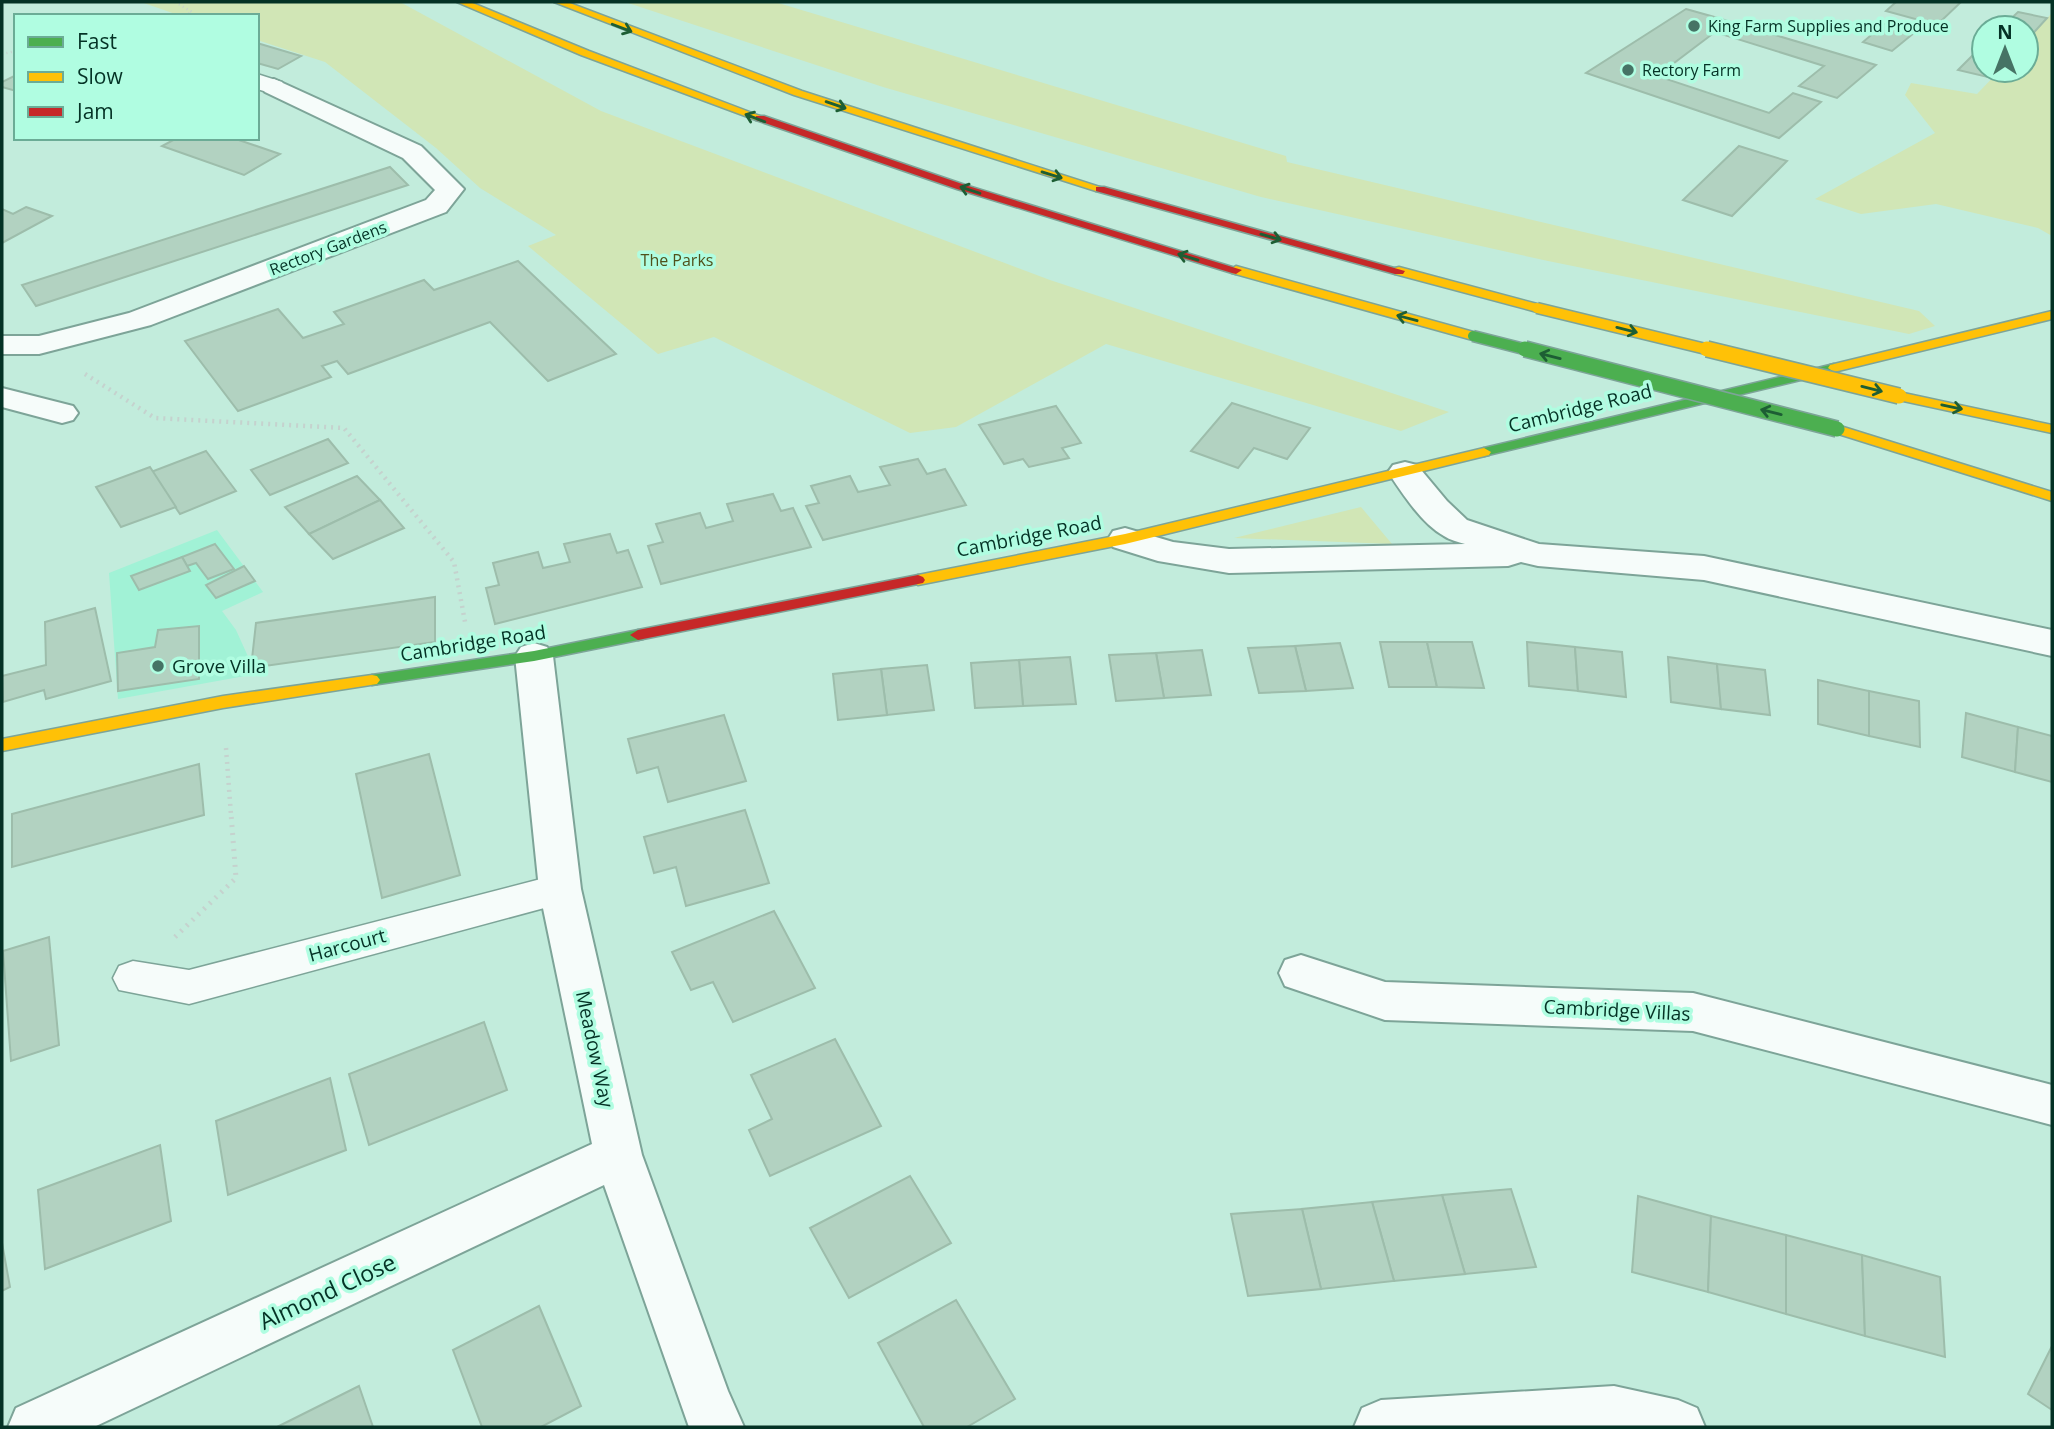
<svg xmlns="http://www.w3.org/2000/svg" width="2054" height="1429" font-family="'Open Sans',sans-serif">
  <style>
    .built { fill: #a1f2d6 }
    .green { fill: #d1e6b6 }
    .building { fill: #b2d2c1; stroke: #9dbdab; stroke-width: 2 }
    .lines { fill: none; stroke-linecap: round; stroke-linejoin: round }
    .lane-casing { stroke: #7da498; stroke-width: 3 }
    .street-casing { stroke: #7da498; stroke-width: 4 }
    .fast-casing { stroke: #7da498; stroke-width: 3 }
    .slow-casing { stroke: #7da498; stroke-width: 3 }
    .jam-casing { stroke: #7da498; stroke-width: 3 }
    .path-far2 { stroke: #c5d2ce; stroke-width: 2.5; stroke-dasharray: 1 3.5; stroke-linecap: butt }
    .path-far1 { stroke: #c5d2ce; stroke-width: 4.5; stroke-dasharray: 2 5; stroke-linecap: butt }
    .path { stroke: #c5d2ce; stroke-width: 5; stroke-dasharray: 2 6; stroke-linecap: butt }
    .lane { fill: #f6fcfa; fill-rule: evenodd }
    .street { fill: #f6fcfa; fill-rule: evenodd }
    .fast { fill: #4caf50; fill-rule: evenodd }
    .slow { fill: #ffc107; fill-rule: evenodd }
    .jam { fill: #c62828; fill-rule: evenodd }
    .fast-bridge-far1-casing { stroke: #7da498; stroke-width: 13; stroke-linecap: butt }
    .fast-bridge-casing { stroke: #7da498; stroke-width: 18; stroke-linecap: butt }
    .slow-bridge-far1-casing { stroke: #7da498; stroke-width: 13; stroke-linecap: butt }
    .slow-bridge-casing { stroke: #7da498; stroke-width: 18; stroke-linecap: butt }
    .fast-bridge-far1 { stroke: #4caf50; stroke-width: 10 }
    .fast-bridge { stroke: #4caf50; stroke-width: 15 }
    .slow-bridge-far1 { stroke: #ffc107; stroke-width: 10 }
    .slow-bridge { stroke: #ffc107; stroke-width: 15 }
    .oneway { stroke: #1d5e34 }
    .poi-dot { fill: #467365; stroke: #b0fde1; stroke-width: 2.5 }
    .labels { text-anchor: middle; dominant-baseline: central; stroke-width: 7; stroke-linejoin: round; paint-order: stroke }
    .far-poi-label { font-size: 16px; fill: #043225; stroke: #b0fde1; text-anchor: start }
    .far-street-label { font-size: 16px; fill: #043225; stroke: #b0fde1 }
    .far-park-label { font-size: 16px; fill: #50511b; stroke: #b0fde1 }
    .street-label { font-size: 19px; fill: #043225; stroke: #b0fde1 }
    .poi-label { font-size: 19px; fill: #043225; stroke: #b0fde1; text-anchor: start }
    .near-street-label { font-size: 23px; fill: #043225; stroke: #b0fde1 }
  </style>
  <rect width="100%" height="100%" fill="#c2ecdc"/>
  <path class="built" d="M217,530L263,592L222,611L236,630L256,674L118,699L109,573Z"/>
  <g class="green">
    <path d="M141,2H400L601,111L1050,280L1449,412L1401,431L1106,344L956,427L910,433L714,337L658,354L528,246L556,235L480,188L436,148L325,62L257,40V16H181Z"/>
    <path d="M625,2H775L1286,156L1287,162L1919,311L1935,326L1909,334L1548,261L1261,197L883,87Z"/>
    <path d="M2052,13V236L2038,228L1936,204L1861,214L1815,199L1935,133L1905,95L1911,83L1977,94L2000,70H2026V41Z"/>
    <path d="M1361,507L1392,544L1234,538Z"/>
  </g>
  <g class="building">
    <path d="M1896,2H1961L1937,25L1886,11Z"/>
    <path d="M1686,9L1711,16L1876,65L1837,98L1799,86L1824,66L1715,32L1657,76L1769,113L1793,93L1821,102L1779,138L1586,73Z"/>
    <path d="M2018,12L2047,18L2026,41V28H2001Z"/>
    <path d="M1884,24L1914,33L1892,51L1863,42Z"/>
    <path d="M257,43L301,56L278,69L257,63Z"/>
    <path d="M1984,44V70H2000L1992,78L1958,70Z"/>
    <path d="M16,75V91L2,87V82Z"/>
    <path d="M177,138H233L280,154L244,175L162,146Z"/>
    <path d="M1739,146L1787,161L1732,216L1683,200Z"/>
    <path d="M390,167L408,185L36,306L22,285Z"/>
    <path d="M26,207L52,216L2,243V209L13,214Z"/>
    <path d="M518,261L616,354L548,381L490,322L348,374L337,361L322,366L331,377L238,411L185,341L278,309L303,338L344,324L334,312L424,280L434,290Z"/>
    <path d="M1232,403L1310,428L1287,459L1254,448L1238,468L1191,451Z"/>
    <path d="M1056,406L1081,443L1062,448L1069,458L1029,467L1023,459L1004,464L979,425Z"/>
    <path d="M328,439L348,463L270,495L251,470Z"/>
    <path d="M206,451L236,491L180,514L151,472Z"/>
    <path d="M918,459L927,474L945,469L966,505L823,540L806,506L819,503L811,486L850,476L858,492L890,485L880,467Z"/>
    <path d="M150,467L176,507L121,527L96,487Z"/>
    <path d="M357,476L380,500L309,534L285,507Z"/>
    <path d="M773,494L781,511L793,508L811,547L661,584L648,546L663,542L656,524L700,513L706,528L733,521L727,504Z"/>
    <path d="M380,500L404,528L333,559L309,534Z"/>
    <path d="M610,534L617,553L628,550L642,587L495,624L486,588L499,585L493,563L538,552L543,568L570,562L564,544Z"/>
    <path d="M215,544L234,569L208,579L196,563L187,566L182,557Z"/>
    <path d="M182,557L190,571L139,590L131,576Z"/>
    <path d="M244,566L255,581L216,598L206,585Z"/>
    <path d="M435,597V642L251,668L256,623Z"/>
    <path d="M95,608L111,681L46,699L44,690L3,702L2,676L46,665L45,622Z"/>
    <path d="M199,626V679L118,691L117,653L155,647L158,630Z"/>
    <path d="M1380,642H1427L1437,687H1389Z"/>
    <path d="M1427,642H1472L1484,688L1437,687Z"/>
    <path d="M1527,642L1575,647L1578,691L1529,686Z"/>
    <path d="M1340,643L1353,688L1306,691L1295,646Z"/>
    <path d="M1295,646L1306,691L1259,693L1248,648Z"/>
    <path d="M1575,647L1622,652L1626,697L1578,691Z"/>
    <path d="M1202,650L1211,695L1164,698L1156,653Z"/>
    <path d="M1156,653L1164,698L1116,701L1109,655Z"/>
    <path d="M1070,657L1076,704L1023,706L1019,660Z"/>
    <path d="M1668,657L1717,664L1721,709L1671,702Z"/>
    <path d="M1019,660L1023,706L975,708L971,663Z"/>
    <path d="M1717,664L1765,670L1770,715L1721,709Z"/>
    <path d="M927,665L934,710L887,715L881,669Z"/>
    <path d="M881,669L887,715L838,720L833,674Z"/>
    <path d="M1818,680L1869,691V736L1818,724Z"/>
    <path d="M1869,691L1919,701L1920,747L1869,736Z"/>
    <path d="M1966,713L2018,727L2015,772L1962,757Z"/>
    <path d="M724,715L746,781L668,802L658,767L637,773L628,739Z"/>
    <path d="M2018,727L2052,736V782L2015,772Z"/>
    <path d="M429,754L460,875L382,898L356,774Z"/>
    <path d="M199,764L204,815L12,867V814Z"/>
    <path d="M745,810L769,883L686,906L676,867L654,873L644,837Z"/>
    <path d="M774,911L815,988L733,1022L713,982L691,990L672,952Z"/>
    <path d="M49,937L59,1045L11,1061L3,951Z"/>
    <path d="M484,1022L507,1090L369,1145L349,1074Z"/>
    <path d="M835,1039L881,1126L770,1176L749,1130L772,1119L751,1075Z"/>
    <path d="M330,1078L346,1150L228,1195L216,1121Z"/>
    <path d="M160,1145L171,1221L45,1269L38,1190Z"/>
    <path d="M910,1176L951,1243L849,1298L810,1228Z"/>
    <path d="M1511,1189L1536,1267L1465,1274L1442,1195Z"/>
    <path d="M1442,1195L1465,1274L1394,1281L1372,1202Z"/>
    <path d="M1638,1196L1711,1216L1708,1292L1632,1272Z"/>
    <path d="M1372,1202L1394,1281L1321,1289L1302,1209Z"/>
    <path d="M1302,1209L1321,1289L1248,1296L1231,1214Z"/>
    <path d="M1711,1216L1786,1235V1314L1708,1292Z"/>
    <path d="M1786,1235L1862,1255L1865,1336L1786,1314Z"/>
    <path d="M2,1243L10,1287L2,1291Z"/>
    <path d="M1862,1255L1940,1277L1945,1357L1865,1336Z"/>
    <path d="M956,1300L1015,1399L967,1427H924L878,1343Z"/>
    <path d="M539,1306L581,1406L541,1427H482L453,1350Z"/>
    <path d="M2052,1346V1410L2028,1394Z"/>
    <path d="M359,1386L373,1427H277Z"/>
  </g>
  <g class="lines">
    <g class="lane-casing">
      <g id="lane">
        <path d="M257,74L282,82L285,87L282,92L274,94L257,89Z"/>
        <path d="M560,874L574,878L579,889L574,900L189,1004L119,990L113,978L119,966L133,961L189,970Z"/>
      </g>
    </g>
    <g class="street-casing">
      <g id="street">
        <path d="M274,79L421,146L464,189L446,212L151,325L39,354H2V336H39L129,313L426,200L435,190L403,158L265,92L261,87L265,82Z"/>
        <path d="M2,388L73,406L78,413L73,420L62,423L2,407Z"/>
        <path d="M1405,462L1417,465L1447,501L1467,520L1539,544L1704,556L2052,630V656L1704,580L1538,566L1521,562L1508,566L1229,573L1158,561L1113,547L1108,539L1113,531L1125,528L1173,542L1229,549L1465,544C1458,542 1450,540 1444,536C1422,524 1402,493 1388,472L1393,465Z"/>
        <path d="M534,643L547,647L553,656L581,889L642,1155L728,1391L744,1427H689L604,1185L94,1427H8L16,1408L592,1144L539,889L515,656L521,647Z"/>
        <path d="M1301,955L1385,982L1693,993L2052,1085V1125L1693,1031L1385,1020L1285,986L1279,973L1285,960Z"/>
        <path d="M1614,1386L1678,1400L1697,1408L1705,1427H1354L1362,1408L1381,1400Z"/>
      </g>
    </g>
    <g class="fast-casing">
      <g id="fast">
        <path d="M1834,364L1840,368L1838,371L1484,456L1477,452L1484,448Z"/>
        <path d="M638,630L643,631L646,635L643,639L534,661L372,685L364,680L372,675L534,651Z"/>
      </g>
    </g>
    <g class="slow-casing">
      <g id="slow">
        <path d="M457,2H470L589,51L765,118L756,120L581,55Z"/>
        <path d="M554,2H567L802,91L1106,189L1096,191L794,95Z"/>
        <path d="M1236,266L1477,333L1479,336L1473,340L1469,339L1232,273L1230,270Z"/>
        <path d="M1399,267L1541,305L1543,308L1537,312L1395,274V268Z"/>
        <path d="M2052,311V319L1834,372L1828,368L1830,365Z"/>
        <path d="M1899,392L2052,425V433L1894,399L1893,396Z"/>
        <path d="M1837,425L2052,492V501L1832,432V426Z"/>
        <path d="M1484,448L1491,452L1489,455L1125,544L918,585L911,580L918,575L1125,534Z"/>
        <path d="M372,675L377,676L380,680L377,684L223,708L2,751V739L223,696Z"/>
      </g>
    </g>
    <g class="jam-casing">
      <g id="jam">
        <path d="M756,116H764L965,185L1242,270L1236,274L1232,273L957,189L756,120Z"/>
        <path d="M1096,187H1104L1405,271L1403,274H1395L1096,191Z"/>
        <path d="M918,575L923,577L925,580L923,583L638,640L630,635L638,630Z"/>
      </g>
    </g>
    <g class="path-far2">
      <path d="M175,2L192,12L183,16"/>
      <path d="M2,54L16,51"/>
    </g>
    <g class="path-far1">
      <path d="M85,374L155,418L344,428L454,562L465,622"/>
      <path d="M226,748L231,815"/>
    </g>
    <path class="path" d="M175,937L236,878L231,813"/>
    <use href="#lane" class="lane"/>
    <use href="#street" class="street"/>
    <use href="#fast" class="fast"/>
    <use href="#slow" class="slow"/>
    <use href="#jam" class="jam"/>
    <g class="fast-bridge-far1-casing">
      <path id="fast-bridge-far1" d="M1473,336L1532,351"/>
    </g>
    <g class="fast-bridge-casing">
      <path id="fast-bridge" d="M1525,349L1837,429"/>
    </g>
    <g class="slow-bridge-far1-casing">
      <path id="slow-bridge-far1" d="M1537,308L1714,351"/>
    </g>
    <g class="slow-bridge-casing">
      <path id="slow-bridge" d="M1707,349L1899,396"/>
    </g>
    <use href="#fast-bridge-far1" class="fast-bridge-far1"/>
    <use href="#fast-bridge" class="fast-bridge"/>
    <use href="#slow-bridge-far1" class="slow-bridge-far1"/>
    <use href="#slow-bridge" class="slow-bridge"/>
  </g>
  <defs><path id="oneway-shaft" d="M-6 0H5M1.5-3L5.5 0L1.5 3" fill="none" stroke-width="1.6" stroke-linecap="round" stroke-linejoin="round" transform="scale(1.75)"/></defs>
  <g class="oneway">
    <use href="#oneway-shaft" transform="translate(622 28) rotate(21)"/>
    <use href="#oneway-shaft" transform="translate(836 105) rotate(19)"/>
    <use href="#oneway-shaft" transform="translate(755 118) rotate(-159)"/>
    <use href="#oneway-shaft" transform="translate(1052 175) rotate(17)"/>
    <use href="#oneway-shaft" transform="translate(970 190) rotate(-162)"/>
    <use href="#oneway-shaft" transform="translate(1271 237) rotate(16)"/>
    <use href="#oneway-shaft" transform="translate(1188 257) rotate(-163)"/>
    <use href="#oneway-shaft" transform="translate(1407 318) rotate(-165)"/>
    <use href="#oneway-shaft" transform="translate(1627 330) rotate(14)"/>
    <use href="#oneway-shaft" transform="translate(1550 356) rotate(-166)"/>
    <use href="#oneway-shaft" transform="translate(1872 389) rotate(14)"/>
    <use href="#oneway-shaft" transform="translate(1952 407) rotate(12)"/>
    <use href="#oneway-shaft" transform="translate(1771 412) rotate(-166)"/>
  </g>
  <g class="poi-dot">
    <circle cx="1694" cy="26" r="7"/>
    <circle cx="1628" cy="70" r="7"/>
    <circle cx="158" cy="666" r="7"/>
  </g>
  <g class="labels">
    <g class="far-poi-label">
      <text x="1708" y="26">King Farm Supplies and Produce</text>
      <text x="1642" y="70">Rectory Farm</text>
    </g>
    <g class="far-street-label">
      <text transform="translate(328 248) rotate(-21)">Rectory Gardens</text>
    </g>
    <g class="far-park-label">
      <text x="677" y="260">The Parks</text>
    </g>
    <g class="street-label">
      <text transform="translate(1580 408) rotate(-14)">Cambridge Road</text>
      <text transform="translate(1029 536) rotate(-11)">Cambridge Road</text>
      <text transform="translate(473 643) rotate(-9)">Cambridge Road</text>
      <text transform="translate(347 945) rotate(-15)">Harcourt</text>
      <text transform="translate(1617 1010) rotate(3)">Cambridge Villas</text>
      <text transform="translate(595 1049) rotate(78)">Meadow Way</text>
    </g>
    <g class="poi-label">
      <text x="172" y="666">Grove Villa</text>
    </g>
    <g class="near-street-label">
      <text transform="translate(327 1291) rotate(-25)">Almond Close</text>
    </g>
  </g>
  <rect width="2054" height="1429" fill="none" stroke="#043225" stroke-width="7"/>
  <rect x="14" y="14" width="245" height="126" fill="#b0fde1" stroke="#6bac96" stroke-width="2"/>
  <rect x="28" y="37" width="35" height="10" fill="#4caf50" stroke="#6bac96" stroke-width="2"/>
  <text x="77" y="49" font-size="21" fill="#043225">Fast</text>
  <rect x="28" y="72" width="35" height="10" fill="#ffc107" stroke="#6bac96" stroke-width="2"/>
  <text x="77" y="84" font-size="21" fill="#043225">Slow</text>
  <rect x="28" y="107" width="35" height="10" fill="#c62828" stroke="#6bac96" stroke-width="2"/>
  <text x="77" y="119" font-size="21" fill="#043225">Jam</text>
  <g transform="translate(2005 49)"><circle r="33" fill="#b0fde1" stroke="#6bac96" stroke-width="2"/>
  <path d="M0-5L12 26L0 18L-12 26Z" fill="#467365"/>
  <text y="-10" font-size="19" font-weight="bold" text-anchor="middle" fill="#043225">N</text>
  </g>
</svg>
